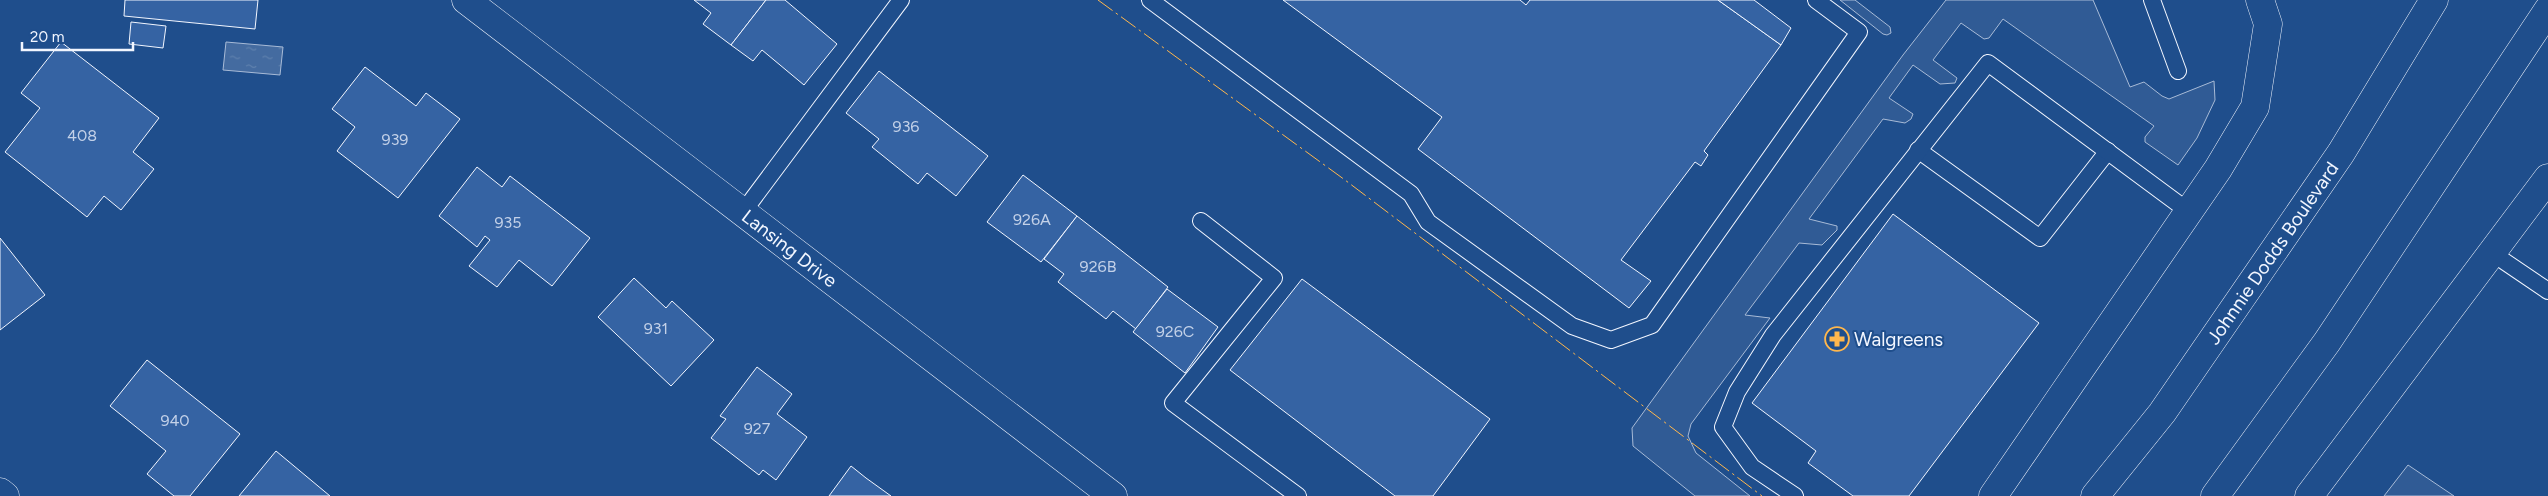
<svg xmlns="http://www.w3.org/2000/svg" width="2548" height="496" font-family="Figtree,sans-serif">
  <style>
    .green { fill: #305b95; stroke: #a8bbd7 }
    .water { fill: url(#water-ripples); stroke: #a8bbd7 }
    .building { fill: #3563a3; stroke: #f2f6ff }
    .lines { fill: none; stroke-linecap: round; stroke-linejoin: round }
    .service-casing { stroke: #f2f6ff; stroke-width: 18 }
    .minor-casing { stroke: #f2f6ff; stroke-width: 29 }
    .tertiary-casing { stroke: #f2f6ff; stroke-width: 29 }
    .trunk-casing { stroke: #f2f6ff; stroke-width: 29 }
    .service { stroke: #1f4e8c; stroke-width: 16 }
    .minor { stroke: #1f4e8c; stroke-width: 28 }
    .tertiary { stroke: #1f4e8c; stroke-width: 28 }
    .trunk { stroke: #1f4e8c; stroke-width: 28 }
    .power { stroke: #ffb74d; stroke-width: 1; stroke-dasharray: 18 4 2.5 4; stroke-linecap: butt }
    .labels { text-anchor: middle; dominant-baseline: central; stroke-width: 4; stroke-linejoin: round; paint-order: stroke }
    .number-label { font-size: 16px; fill: #c3d1e8 }
    .street-label { font-size: 19px; fill: #f2f6ff; stroke: #1f4e8c }
    .poi-label { font-size: 19px; fill: #f2f6ff; stroke: #1f4e8c; text-anchor: start }
  </style>
  <defs>
    <pattern id="water-ripples" width="26" height="14" patternUnits="userSpaceOnUse" patternTransform="scale(1.25)"><rect width="26" height="14" fill="#446ba0"/><path d="M2 4q2-2 4 0t4 0M15 11q2-2 4 0t4 0" fill="none" stroke="#5f81ae"/></pattern>
  </defs>
  <rect width="100%" height="100%" fill="#1f4e8c"/>
  <g class="green">
    <path d="M1840,0H1855L1890,27L1891,33L1887,35L1883,34Z"/>
    <path d="M1946,0H2093L2130,87L2144,82L2162,96L2169,99L2214,81L2215,100L2197,138L2178,165L2145,142V137L2154,126L2003,19L1989,38L1984,39L1961,23L1933,60L1957,78L1955,83L1940,84L1913,65L1889,98L1913,114L1911,119L1905,123L1883,119L1809,219L1837,226V230L1822,245L1799,243L1745,315L1770,318L1691,424L1688,436L1696,453L1750,496H1695L1633,446L1632,428L1903,55Z"/>
    <path d="M2408,465L2454,496H2384Z"/>
  </g>
  <path class="water" d="M226,42L283,47L280,75L223,70Z"/>
  <g class="building">
    <path d="M125,0H258L255,29L124,16Z"/>
    <path d="M694,0H766L731,45L703,24L711,13Z"/>
    <path d="M766,0H785L837,44L804,85L762,50L753,61L731,45Z"/>
    <path d="M1283,0H1520L1526,5L1530,0H1718L1781,45L1704,151L1708,155L1701,166L1695,162L1621,260L1651,281L1629,308L1418,149L1442,117Z"/>
    <path d="M1718,0H1754L1791,28L1781,45Z"/>
    <path d="M131,22L166,26L163,48L129,44Z"/>
    <path d="M61,42L159,118L133,152L154,169L121,210L104,196L87,217L5,152L40,108L21,93Z"/>
    <path d="M365,67L416,106L426,93L460,119L398,198L337,151L355,127L332,109Z"/>
    <path d="M879,71L988,156L956,196L927,173L918,184L872,147L879,139L846,113Z"/>
    <path d="M477,167L502,187L510,176L590,238L552,286L519,260L497,287L469,266L490,240L485,236L477,247L439,216Z"/>
    <path d="M1023,175L1077,216L1041,262L987,222Z"/>
    <path d="M1893,214L2039,323L1909,496H1853L1808,463L1816,451L1752,403Z"/>
    <path d="M1077,216L1168,287L1136,329L1113,311L1106,319L1058,282L1064,274L1044,259Z"/>
    <path d="M0,238L45,295L0,330Z"/>
    <path d="M634,278L666,308L672,301L714,340L671,386L598,317Z"/>
    <path d="M1302,279L1490,419L1433,496H1395L1230,370Z"/>
    <path d="M1167,289L1218,327L1185,373L1133,332Z"/>
    <path d="M147,360L240,434L190,496H174L147,474L166,451L110,406Z"/>
    <path d="M757,367L792,394L777,414L807,437L776,480L763,470L759,475L711,438L726,419L720,416Z"/>
    <path d="M276,451L330,496H239Z"/>
    <path d="M851,466L866,478L891,496H829Z"/>
  </g>
  <g class="lines">
    <g class="service-casing">
      <g id="service">
        <path d="M1150,0L1411,194L1428,222L1572,326L1611,340L1652,325L1859,32L1816,0"/>
        <path d="M2152,0L2178,71"/>
        <path d="M1918,150L2040,238L2108,151"/>
        <path d="M743,212L901,0"/>
        <path d="M1201,221L1274,278L1173,403L1298,496"/>
        <path d="M2492,253L2548,291"/>
        <path d="M1795,496L1752,467L1723,427L1737,392L1773,335L1988,63L2188,211"/>
      </g>
    </g>
    <g class="minor-casing">
      <g id="minor">
        <path id="s1" d="M466,0L1113,496"/>
        <path d="M0,492L5,496"/>
      </g>
    </g>
    <g class="tertiary-casing">
      <g id="tertiary">
        <path d="M1993,496L2218,169L2255,107L2268,24L2260,0"/>
        <path d="M2309,496L2548,178"/>
      </g>
    </g>
    <g class="trunk-casing">
      <g id="trunk">
        <path id="s2" d="M2095,496L2162,413L2341,153L2434,0"/>
        <path d="M2215,496L2327,342L2548,10"/>
      </g>
    </g>
    <use href="#service" class="service"/>
    <use href="#minor" class="minor"/>
    <use href="#tertiary" class="tertiary"/>
    <use href="#trunk" class="trunk"/>
    <path class="power" d="M1098,0L1345,180L1762,496"/>
  </g>
  <defs>
    <g id="pharmacy-ring" transform="scale(1.25)"><circle r="9.5" fill="#1f4e8c" stroke="#ffb74d" stroke-width="1.5"/><path d="M-2-6h4v4h4v4h-4v4h-4v-4h-4v-4h4Z" fill="#ffb74d"/></g>
  </defs>
  <g fill-rule="evenodd">
    <use href="#pharmacy-ring" x="1837" y="339"/>
  </g>
  <g class="labels">
    <g class="number-label">
      <text x="906" y="126">936</text>
      <text x="82" y="135">408</text>
      <text x="395" y="139">939</text>
      <text x="1032" y="219">926A</text>
      <text x="508" y="222">935</text>
      <text x="1098" y="266">926B</text>
      <text x="656" y="328">931</text>
      <text x="1175" y="331">926C</text>
      <text x="175" y="420">940</text>
      <text x="757" y="428">927</text>
    </g>
    <g class="street-label">
      <text stroke="none"><textPath href="#s1" startOffset="408">Lansing Drive</textPath></text>
      <text stroke="none"><textPath href="#s2" startOffset="301">Johnnie Dodds Boulevard</textPath></text>
    </g>
    <g class="poi-label">
      <text x="1854" y="339">Walgreens</text>
    </g>
  </g>
  <path d="M22 42v8h111v-8" fill="none" stroke="#f2f6ff" stroke-width="2.5"/>
  <text x="30" y="42" font-size="15" fill="#f2f6ff" stroke="#1f4e8c" stroke-width="4" paint-order="stroke">20 m</text>
</svg>
